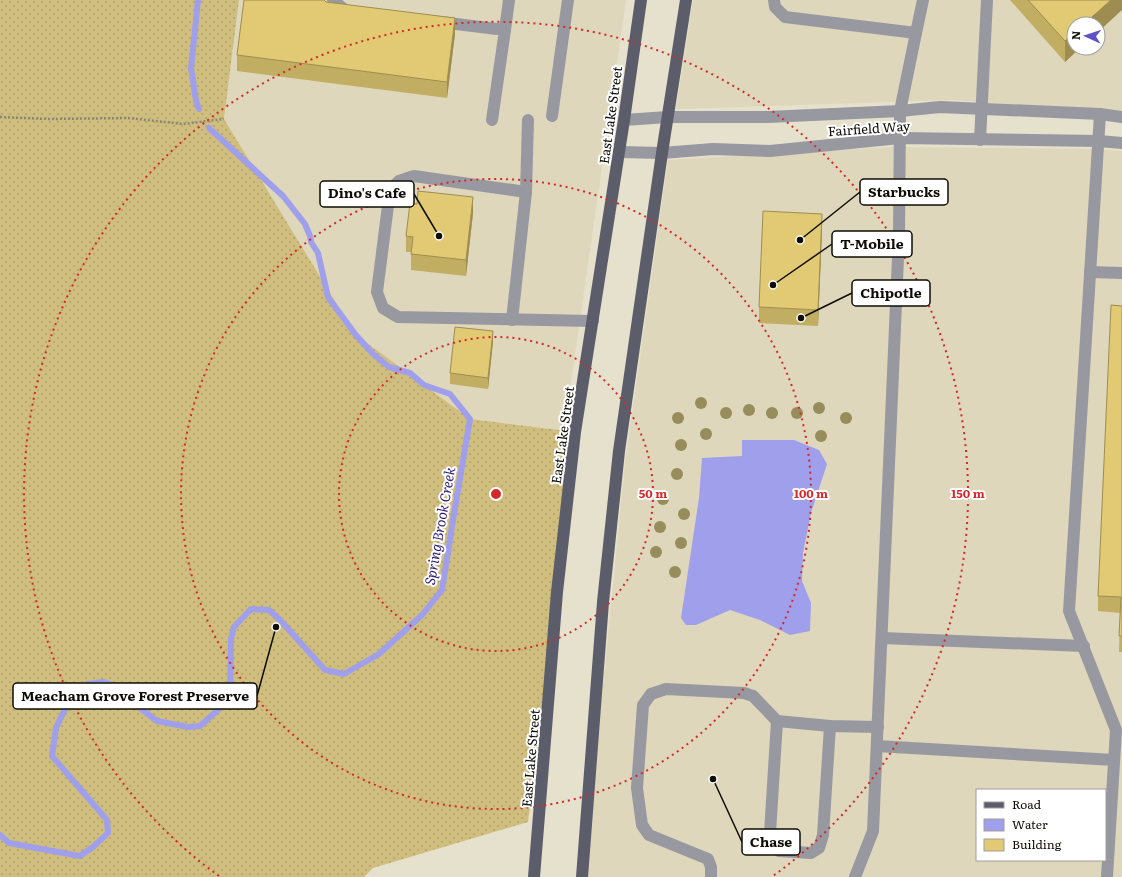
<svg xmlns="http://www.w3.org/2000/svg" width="1122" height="877" font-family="Literata,serif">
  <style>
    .built { fill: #ded7bb; fill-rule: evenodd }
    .grass { fill: url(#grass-dots) }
    .water { fill: #9f9fec }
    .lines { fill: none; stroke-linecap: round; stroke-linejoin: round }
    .stream { stroke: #9f9fec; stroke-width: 6 }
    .path { stroke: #8a8778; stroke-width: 2.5; stroke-dasharray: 2 2; stroke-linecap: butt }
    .minor { stroke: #9898a1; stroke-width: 12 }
    .major { stroke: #5c5d6b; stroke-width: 12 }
    .tree { fill: #978c5c }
    .wall { fill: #c2ae63 }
    .shaded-wall { fill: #9e8d50 }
    .building { fill: #e1ca73; stroke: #9e8d50 }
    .ring { fill: none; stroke: #d62828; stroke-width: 2; stroke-dasharray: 2 4 }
    .labels { text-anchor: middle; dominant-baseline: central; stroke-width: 4; stroke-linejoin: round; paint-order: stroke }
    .street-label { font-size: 13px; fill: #0e0c06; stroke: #fff }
    .water-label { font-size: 14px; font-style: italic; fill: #2d1c73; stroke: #fff }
    .centre { fill: #d62828; stroke: #fff; stroke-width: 2 }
    .ring-label { font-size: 12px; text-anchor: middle; font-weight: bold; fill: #d62828; stroke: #fff; stroke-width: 4; stroke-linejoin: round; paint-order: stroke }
    .leader { fill: none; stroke: #0e0c06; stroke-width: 1.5 }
    .callout-dot { fill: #0e0c06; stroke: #fff; stroke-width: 1.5 }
    .callout { fill: #fff; stroke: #0e0c06; stroke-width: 1.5 }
    .callout-label { font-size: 14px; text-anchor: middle; font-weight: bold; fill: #0e0c06 }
  </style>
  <defs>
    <pattern id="grass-dots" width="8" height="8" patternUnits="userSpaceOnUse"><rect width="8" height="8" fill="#d0be7e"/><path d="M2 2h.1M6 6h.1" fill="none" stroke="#b1a26b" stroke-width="1.8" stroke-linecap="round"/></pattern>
  </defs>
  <rect width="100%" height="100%" fill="#e6e1cc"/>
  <g class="built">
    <path d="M239,0H626L564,431L470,419L355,334L224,119Z"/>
    <path d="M693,0H1122V113L952,100L676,109ZM1074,24H1098V48H1074Z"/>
    <path d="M893,147L1090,149L1122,151V877H587L594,777L625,463L668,160ZM977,790H1105V860H977Z"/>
  </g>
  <path class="grass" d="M0,0H239L224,119L355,334L470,419L575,432L528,822L373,868L364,877H0Z"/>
  <path class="water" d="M742,440H794L819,450L827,464L811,513L803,553L802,581L811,603L810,631L790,635L760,620L730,610L696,625H686L681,618L699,498L702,458L742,456Z"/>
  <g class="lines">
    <g class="stream">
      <path d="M198,0L191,69C194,79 194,101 199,109"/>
      <path d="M0,835L9,843L80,856L93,847L108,833L107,820L52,756L56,728L64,711L87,684L104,682L116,686L140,708L157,721L188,727L200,726L230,699L231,639L234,627L251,609L269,610L280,620L325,670L344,674L379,654L422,615L442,590L454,514L470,419L450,394L424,385L410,373L389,367L373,354L355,334L328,297L318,253L311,242L310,236L305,224L283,196L209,128"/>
    </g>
    <path class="path" d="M0,117L49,119L128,118L183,124L224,119"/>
    <g class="minor">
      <path d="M333,0L346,11H350"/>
      <path d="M774,0L775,7L785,17L916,33L900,111L899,235L873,831L855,877"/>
      <path d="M440,22L505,30L492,120"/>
      <path d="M505,30L509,0"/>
      <path d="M916,33L923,0"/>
      <path d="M1100,114L1069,611L1116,730L1107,877"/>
      <path d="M552,116L568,0"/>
      <path d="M528,120L526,192L414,176L399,181L390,190L377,292L383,308L398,317L593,321"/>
      <path d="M624,120L668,117H768L900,111L940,107L1100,114L1122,117"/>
      <path d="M980,140L987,0"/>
      <path d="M619,152L662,153L713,149L770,151L900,138L1099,141L1122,143"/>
      <path d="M1090,272L1122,273"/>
      <path d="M512,320L526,192"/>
      <path d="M882,638L1084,646"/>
      <path d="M777,721L770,833L772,845L779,851L811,853L819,848L823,835L830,726"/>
      <path d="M877,746L1114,760"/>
      <path d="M711,877V867L708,859L649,835L642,825L637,788L643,705L651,694L666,689L744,693L753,696L777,721L830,726L878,727"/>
    </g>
    <g class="major">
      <path d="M534,877L557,592L575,432L624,120L641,0"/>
      <path d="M582,877L603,602L619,451L662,153L686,0"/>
    </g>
  </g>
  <g class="tree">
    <circle cx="701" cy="403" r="6"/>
    <circle cx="819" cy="408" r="6"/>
    <circle cx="749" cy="410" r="6"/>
    <circle cx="726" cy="413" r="6"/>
    <circle cx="772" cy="413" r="6"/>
    <circle cx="797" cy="413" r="6"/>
    <circle cx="678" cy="418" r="6"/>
    <circle cx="846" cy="418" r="6"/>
    <circle cx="706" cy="434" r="6"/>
    <circle cx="821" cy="436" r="6"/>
    <circle cx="681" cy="445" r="6"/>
    <circle cx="677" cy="474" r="6"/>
    <circle cx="663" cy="499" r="6"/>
    <circle cx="684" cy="514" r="6"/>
    <circle cx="660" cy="527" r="6"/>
    <circle cx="681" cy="543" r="6"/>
    <circle cx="656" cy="552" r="6"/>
    <circle cx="675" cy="572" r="6"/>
  </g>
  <g class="wall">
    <path d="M1010,0H1122L1074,48H1080L1065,62Z"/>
    <path d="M326,2L455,34L447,98L237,71V55Z"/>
    <path d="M473,213L466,276L411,270V252H406V236Z"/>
    <path d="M822,230L818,326L759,323V307Z"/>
    <path d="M1122,306V652H1119L1120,613L1098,611V596Z"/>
    <path d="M493,342L488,389L450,384V373Z"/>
  </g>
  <g class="shaded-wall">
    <path d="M1111,0H1122V10L1098,32V24H1084Z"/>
    <path d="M455,18V34L447,98V82Z"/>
    <path d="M1074,33V48H1080L1065,62V41Z"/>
    <path d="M473,197V213L466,276V260Z"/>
    <path d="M822,214V230L818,326V310Z"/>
    <path d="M493,331V342L488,389V378Z"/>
  </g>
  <g class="building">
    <path d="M244,0H324L326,2L455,18L447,82L237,55Z"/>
    <path d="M1028,0H1111L1084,24H1074V33L1065,41Z"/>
    <path d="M418,191L473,197L466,260L411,254L413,237L406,236L410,203L417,204Z"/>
    <path d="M763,211L822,214L818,310L759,307Z"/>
    <path d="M1111,305L1122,306V636H1119L1121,597L1098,596Z"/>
    <path d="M455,327L493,331L488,378L450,373Z"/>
  </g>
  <g class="ring">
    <circle cx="496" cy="494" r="157"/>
    <circle cx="496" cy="494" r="315"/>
    <path d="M219 876A472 472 0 1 1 773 876"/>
  </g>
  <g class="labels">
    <g class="street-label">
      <text transform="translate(610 115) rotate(-82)">East Lake Street</text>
      <text transform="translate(869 128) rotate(-4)">Fairfield Way</text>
      <text transform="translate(562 435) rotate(-82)">East Lake Street</text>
      <text transform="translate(530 758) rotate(-85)">East Lake Street</text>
    </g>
    <g class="water-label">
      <text transform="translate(439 526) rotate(-80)">Spring Brook Creek</text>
    </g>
  </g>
  <circle cx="496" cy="494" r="6" class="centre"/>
  <g class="ring-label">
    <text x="653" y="498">50 m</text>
    <text x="811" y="498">100 m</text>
    <text x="968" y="498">150 m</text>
  </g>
  <path class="leader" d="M800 240L860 192M439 236L414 194M773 285L832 244M801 318L852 293M276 627L257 696M713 779L742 842"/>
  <g class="callout-dot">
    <circle cx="800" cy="240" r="4"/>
    <circle cx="439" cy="236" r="4"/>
    <circle cx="773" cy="285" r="4"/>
    <circle cx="801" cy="318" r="4"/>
    <circle cx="276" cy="627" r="4"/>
    <circle cx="713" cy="779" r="4"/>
  </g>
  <g class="callout">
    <rect x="860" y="179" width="88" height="26" rx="4"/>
    <rect x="320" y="181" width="94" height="26" rx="4"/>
    <rect x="832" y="231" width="80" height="26" rx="4"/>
    <rect x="852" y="280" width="78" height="26" rx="4"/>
    <rect x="13" y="683" width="244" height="26" rx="4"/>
    <rect x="742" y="829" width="58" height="26" rx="4"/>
  </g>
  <g class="callout-label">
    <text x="904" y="197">Starbucks</text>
    <text x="367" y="198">Dino's Cafe</text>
    <text x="872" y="249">T-Mobile</text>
    <text x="891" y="298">Chipotle</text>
    <text x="135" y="701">Meacham Grove Forest Preserve</text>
    <text x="771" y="847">Chase</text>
  </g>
  <rect x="976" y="789" width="130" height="72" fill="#ffffff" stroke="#9f9e9b"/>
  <rect x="984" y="802" width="20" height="6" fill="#5c5d6b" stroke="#9f9e9b"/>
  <text x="1012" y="809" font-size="12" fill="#0e0c06">Road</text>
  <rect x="984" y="819" width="20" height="12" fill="#9f9fec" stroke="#9f9e9b"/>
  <text x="1012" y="829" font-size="12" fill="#0e0c06">Water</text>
  <rect x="984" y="839" width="20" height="12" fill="#e1ca73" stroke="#9f9e9b"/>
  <text x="1012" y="849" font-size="12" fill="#0e0c06">Building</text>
  <g transform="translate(1086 36) rotate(273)"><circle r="19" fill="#ffffff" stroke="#9f9e9b"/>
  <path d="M0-3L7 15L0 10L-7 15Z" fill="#5f51ca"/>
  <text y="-6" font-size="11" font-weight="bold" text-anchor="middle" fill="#0e0c06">N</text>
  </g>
</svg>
